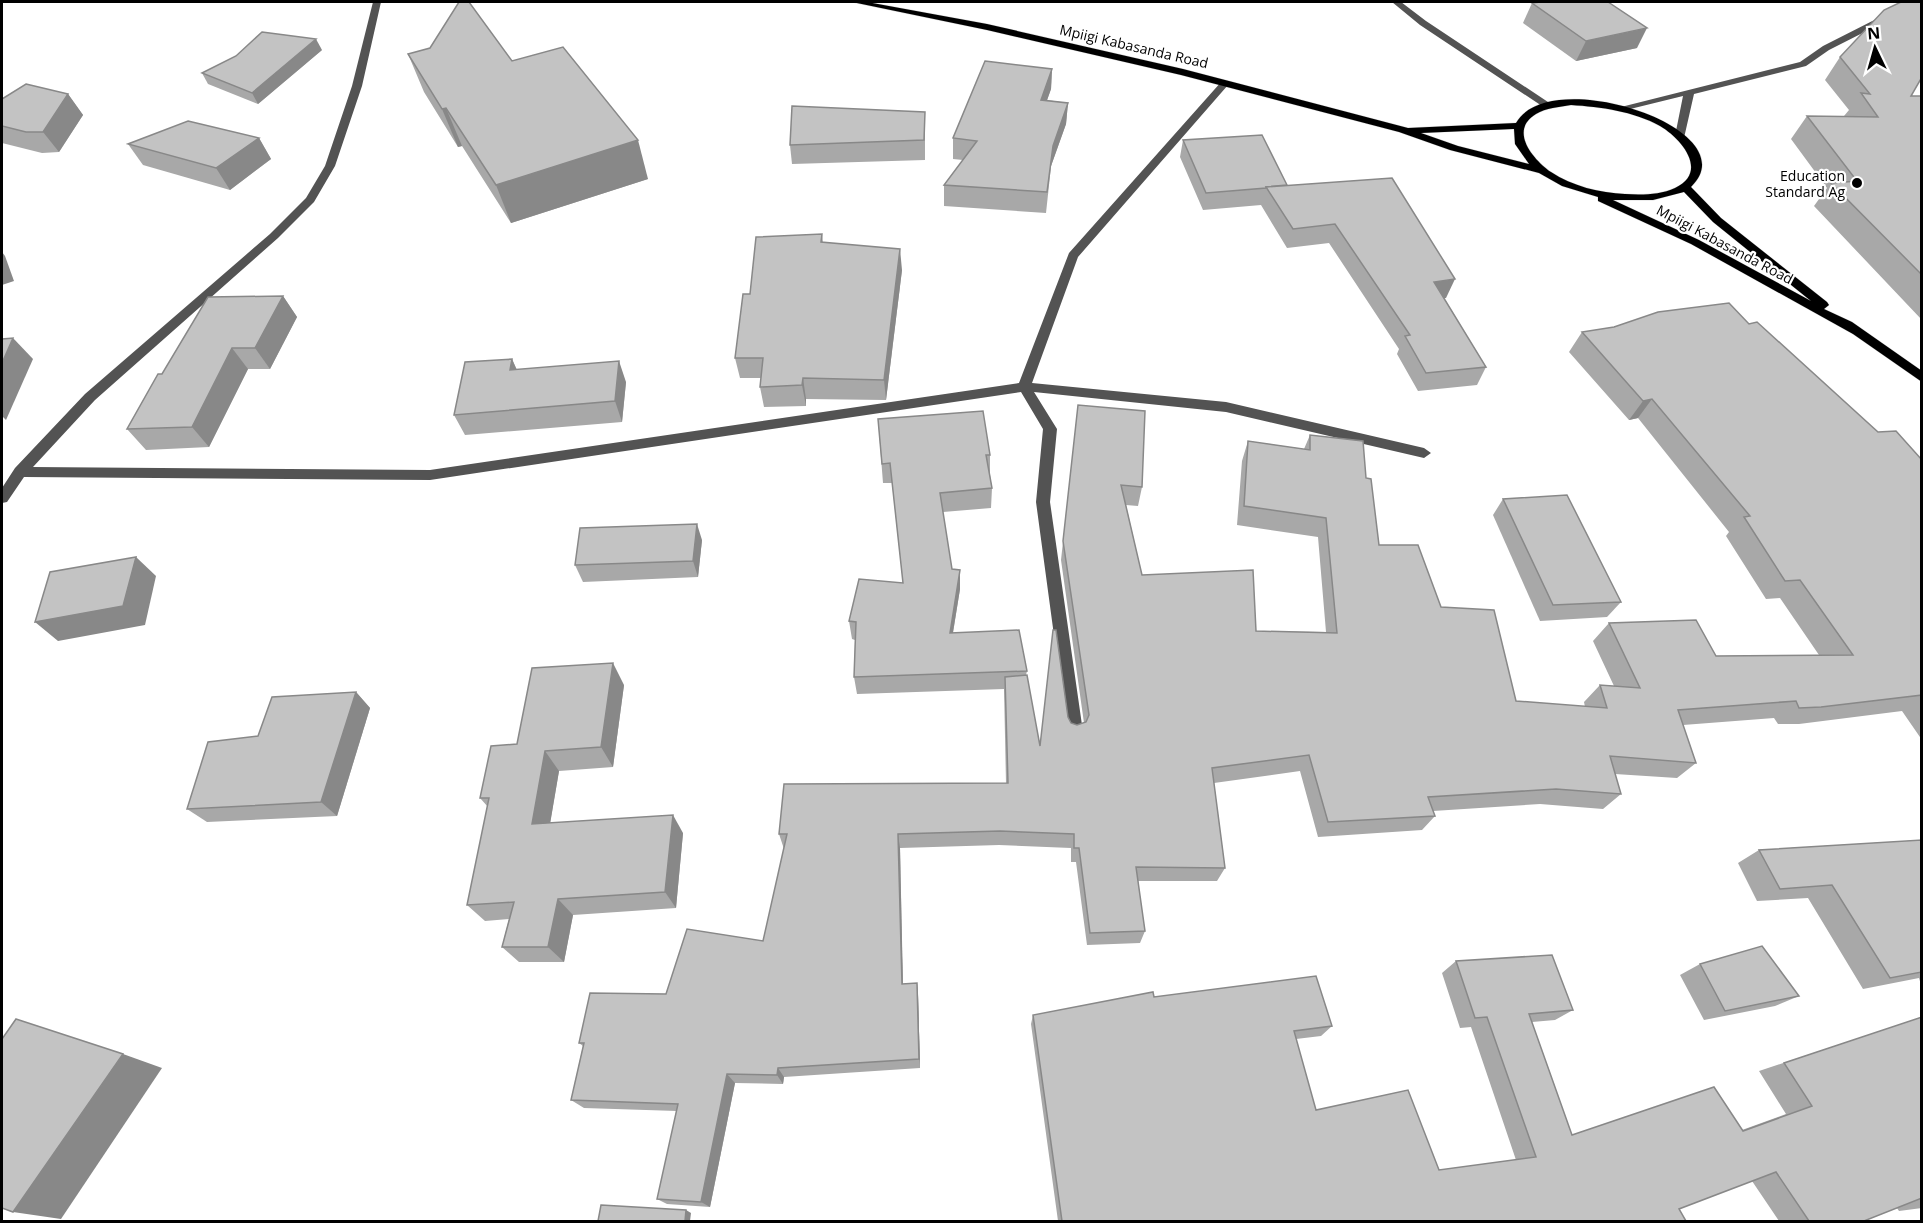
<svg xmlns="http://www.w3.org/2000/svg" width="1923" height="1223" font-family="'Open Sans',sans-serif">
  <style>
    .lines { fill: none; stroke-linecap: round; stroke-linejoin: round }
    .major-casing { stroke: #dbdbdb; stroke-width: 1 }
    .minor { fill: #535353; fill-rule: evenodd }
    .major { fill: #000; fill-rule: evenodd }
    .wall { fill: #a8a8a8 }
    .shaded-wall { fill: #888 }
    .building { fill: #c3c3c3; stroke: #888; stroke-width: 1.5 }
    .poi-dot { fill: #000; stroke: #fff; stroke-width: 2 }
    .labels { text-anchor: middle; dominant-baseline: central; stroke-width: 4.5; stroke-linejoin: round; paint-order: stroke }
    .far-street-label { font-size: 14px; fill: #000; stroke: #fff }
    .far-poi-label { font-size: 14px; fill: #000; stroke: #fff; text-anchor: end }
  </style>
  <rect width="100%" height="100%" fill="#fff"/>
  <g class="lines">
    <g class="major-casing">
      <path id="major" d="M852,2H867L987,24L1183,69L1408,128L1516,123C1549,63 1751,129 1691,187L1721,218L1827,302L1829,305L1824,309L1852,322L1922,371V382L1853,334L1691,244L1598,201V197L1562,186L1539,173L1450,150L1399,132L1181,75L987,30ZM1571,105C1601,107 1633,111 1660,126C1682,139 1709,172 1675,188C1660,195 1641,195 1625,194C1600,193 1572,186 1551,172C1534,160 1508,131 1536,114C1546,108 1559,107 1571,105ZM1514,129L1515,144L1529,164L1458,146L1421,133ZM1684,192L1713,222L1811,301L1699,240L1613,200H1653Z"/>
    </g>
    <g class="minor">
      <path d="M373,2H381L362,86L335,166L314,202L278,238L95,400L33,467L430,470L1019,383L1069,253L1222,81H1228V85L1078,257L1032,383L1226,402L1424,448L1431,453L1424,458L1226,412L1034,392L1057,429L1050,502L1083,732L1081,737L1075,739L1069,737L1067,732L1036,502L1043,429L1021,392L430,480L24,477L7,502L2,503V488L15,468L85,394L270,234L306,198L325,166L352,86Z"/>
      <path d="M1392,2H1401L1426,21L1554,106L1545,108L1420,25Z"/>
      <path d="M1903,2H1912L1902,13L1829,50L1806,66L1694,94L1684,138L1675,136L1683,96L1622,111L1617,108L1800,62L1823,46L1896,9Z"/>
    </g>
    <use href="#major" class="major"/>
  </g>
  <g class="wall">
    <path d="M1532,3L1637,48L1576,61L1523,23Z"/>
    <path d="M322,50L258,104L208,84L202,73Z"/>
    <path d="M408,54L512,61L648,179L511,223L462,146L458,147L424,92Z"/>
    <path d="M1840,57L1911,96H1922V320L1814,206L1827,188L1791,139L1807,116L1845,117L1844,116L1849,110L1825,80Z"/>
    <path d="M1052,69L1051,89L1047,100L1068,103L1066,124L1051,166L1046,213L944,206V185L963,160L953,159V138Z"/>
    <path d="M68,94L83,115L59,152L42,153L2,143V99Z"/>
    <path d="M925,132V160L792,164L790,145Z"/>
    <path d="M259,138L271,159L230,190L143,165L128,144Z"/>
    <path d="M1183,140L1287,185L1446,298H1444L1486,367L1477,385L1418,391L1397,354L1399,349L1329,243L1287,248L1261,205L1203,210L1180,157Z"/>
    <path d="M822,234L823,242L902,270L886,400L806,399V406L764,407L760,387L761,378H740L735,358L750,294Z"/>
    <path d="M283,296L297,317L270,369H248L209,447L146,450L127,429L162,374Z"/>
    <path d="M1749,324L1878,432L1922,460V740L1902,711L1799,724H1778L1774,718L1683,725L1696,763L1677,778L1615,774L1621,794L1603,809L1540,804L1433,811L1435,816L1422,830L1318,837L1300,771L1214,783L1225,868L1217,881H1138L1145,931L1140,943L1087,945L1076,862H1071V848L999,845L900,848L903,984L917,983L918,994L920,1068L784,1077L783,1084L735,1083L710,1207L667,1204L657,1199L677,1111L584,1108L571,1100L583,1046L579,1043L763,941L784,849L779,834L1006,783L1004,689L857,694L854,677L855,640L852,639L849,621L903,583L892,483H883L878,419L990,455V475L992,488L991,508L943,512L952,569L960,589L953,633L1027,671L1026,675L1040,745L1068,717L1071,723L1077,725L1084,723L1061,560L1078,405L1142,487L1138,506L1126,505L1142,575L1256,631L1326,632L1318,537L1237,525L1242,461L1248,441L1304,449L1310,435L1366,478L1379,545L1441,607L1516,701L1585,707L1584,702L1600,685L1614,686L1593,641L1609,623L1716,656L1819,655L1780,598L1766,599L1726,536L1729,532L1638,418L1629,420L1569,352L1582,332Z"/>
    <path d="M512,359L517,370L626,382L622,422L465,435L454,415Z"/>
    <path d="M1503,499L1621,602L1607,617L1540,621L1493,515Z"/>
    <path d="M702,540L698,577L583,582L575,565Z"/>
    <path d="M624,685L613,767L559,771L550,823L683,833L676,908L573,915L564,962H519L502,947L509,919L485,921L467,905L488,807L480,798L517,744Z"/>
    <path d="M356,692L370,708L337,816L207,822L187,809L258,736Z"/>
    <path d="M1922,840V988L1919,978L1863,989L1808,898L1757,901L1738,863L1759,850Z"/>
    <path d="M1456,961L1573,1010L1555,1020L1532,1022L1572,1135L1742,1130L1786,1114L1759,1071L1922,1017V1208L1899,1211L1897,1208L1864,1221H1779L1752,1181L1679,1209L1686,1221H1058L1031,1024L1033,1015L1154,997L1332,1026L1321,1036L1296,1039L1316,1110L1439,1170L1516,1160L1471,1027L1460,1028L1442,973Z"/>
    <path d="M1700,964L1799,996L1775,1006L1704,1020L1680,975Z"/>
  </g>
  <g class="shaded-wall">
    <path d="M1647,28L1637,48L1576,61L1586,41Z"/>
    <path d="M316,39L322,50L258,104L252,93Z"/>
    <path d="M1052,69L1051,89L1040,120L1041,100Z"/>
    <path d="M68,94L83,115L59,152L43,132Z"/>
    <path d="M1068,103L1066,124L1051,166L1046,213L1053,146Z"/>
    <path d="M446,108L462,146L458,147L442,109Z"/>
    <path d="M259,138L271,159L230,190L216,168Z"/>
    <path d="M638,140L648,179L511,223L496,185Z"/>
    <path d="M900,249L902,270L886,400L884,380Z"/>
    <path d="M2,252L5,256L14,281L2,285Z"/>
    <path d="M1455,279L1446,298L1426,301L1434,282Z"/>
    <path d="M283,296L297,317L270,369L255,348Z"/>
    <path d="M13,338L33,359L6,420L2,416V363Z"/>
    <path d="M232,348L248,369L209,447L192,427Z"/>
    <path d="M512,359L521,380L510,370Z"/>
    <path d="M619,361L626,382L622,422L615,401Z"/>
    <path d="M803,378L806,399V406L802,385Z"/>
    <path d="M1652,399L1638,418L1629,420L1643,401Z"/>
    <path d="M697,524L702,540L698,577L693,561Z"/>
    <path d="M136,557L156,576L145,625L58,641L35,622Z"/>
    <path d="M960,570V589L950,650V633Z"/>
    <path d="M613,663L624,685L613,767L601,747Z"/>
    <path d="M356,692L370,708L337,816L321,802Z"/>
    <path d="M545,751L559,771L547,842L532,824Z"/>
    <path d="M673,815L683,833L676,908L665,892Z"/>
    <path d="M898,834L900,848L903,995L902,984Z"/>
    <path d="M558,899L573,915L564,962L548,947Z"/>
    <path d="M917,983L918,994L920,1068L919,1059Z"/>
    <path d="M123,1054L162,1068L61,1219L13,1212Z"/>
    <path d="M778,1068L784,1077L783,1084L777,1075Z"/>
    <path d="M727,1074L735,1083L710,1207L701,1202Z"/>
    <path d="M686,1210L691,1213L690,1221H685Z"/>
  </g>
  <g class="building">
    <path d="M459,2H469L512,61L563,47L638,140L496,185L446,108L442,109L408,54L430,48Z"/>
    <path d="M1541,2H1608L1647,28L1586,41L1532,3Z"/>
    <path d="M1901,2H1922V77L1911,96H1922V275L1831,183L1857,181L1807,116L1878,117L1861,93L1870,94L1840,57L1884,10Z"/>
    <path d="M262,32L316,39L252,93L202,73L236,56Z"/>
    <path d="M985,61L1052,69L1041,100L1068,103L1053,146L1047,192L944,185L977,141L953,138Z"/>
    <path d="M26,84L68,94L43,132H26L2,126V99Z"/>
    <path d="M792,106L925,112L924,140L790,145Z"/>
    <path d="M188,121L259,138L216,168L128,144Z"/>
    <path d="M1262,135L1287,185L1266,187V188L1206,193L1183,140Z"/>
    <path d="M1392,178L1455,279L1434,282L1486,367L1426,373L1405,336L1410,335L1335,224L1293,229L1266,187Z"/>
    <path d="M822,234L821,242L900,249L884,380L803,378L802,385L760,387L763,358H735L743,294H750L756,237Z"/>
    <path d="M283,296L255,348H232L192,427L127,429L158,374H162L208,297Z"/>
    <path d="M1729,303L1749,324L1757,322L1878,432L1896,431L1922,460V695L1821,707L1799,708L1796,701L1678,710L1696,763L1610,756L1621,794L1556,789L1428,797L1435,816L1328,822L1309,755L1212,768L1225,868L1136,867L1145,931L1090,933L1079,848H1074V834L1000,831L898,834L902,984L917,983L919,1059L778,1068L777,1075L727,1074L701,1202L657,1199L678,1104L571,1100L584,1043H579L590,993L666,994L687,929L763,941L787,834H779L784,784L1008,783L1005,677L1027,675L1040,746L1053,630H1056L1068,717L1071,723L1077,725L1086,722L1089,715L1063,541L1078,405L1145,411L1142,487L1121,485L1142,575L1253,570L1256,631L1337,633L1326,518L1244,506L1248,441L1310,450V435L1363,441L1366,478L1371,479L1379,545H1418L1441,607L1494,610L1516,701L1607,708L1600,685L1640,688L1609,623L1696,620L1716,656L1853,655L1800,580L1785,581L1744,517L1750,516L1652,399L1643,401L1582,332L1614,327L1658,312Z"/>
    <path d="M13,338L2,363V339Z"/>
    <path d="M512,359L510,370L619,361L615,401L454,415L465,362Z"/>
    <path d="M983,411L990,455H986L992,488L940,493L952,569L960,570L950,633L1019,630L1027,671L854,677L856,622L849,621L859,579L903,583L890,463L882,464L878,419Z"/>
    <path d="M1567,495L1621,602L1553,605L1503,499Z"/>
    <path d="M697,524L693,561L575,565L580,528Z"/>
    <path d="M136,557L123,606L35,622L50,572Z"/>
    <path d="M613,663L601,747L545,751L532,824L673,815L665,892L558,899L548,947H502L514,902L467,905L489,798H480L491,746L517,744L532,668Z"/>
    <path d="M356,692L321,802L187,809L208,742L258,736L272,697Z"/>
    <path d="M1922,840V972L1890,978L1832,885L1780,889L1759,850Z"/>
    <path d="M1762,946L1799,996L1725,1011L1700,964Z"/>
    <path d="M1552,955L1573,1010L1529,1014L1572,1135L1714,1087L1743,1131L1812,1106L1784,1063L1922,1017V1198L1864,1221H1809L1776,1172L1679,1209L1686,1221H1062L1033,1015L1153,992L1154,997L1316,976L1332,1026L1294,1031L1316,1110L1408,1090L1439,1170L1536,1157L1487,1017L1475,1018L1456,961Z"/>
    <path d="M16,1019L123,1054L13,1212L2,1208V1039Z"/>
    <path d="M601,1205L686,1210L685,1221H598Z"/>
  </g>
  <circle class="poi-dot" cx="1857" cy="183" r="6"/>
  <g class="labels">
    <g class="far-street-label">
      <text transform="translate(1134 46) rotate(13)">Mpiigi Kabasanda Road</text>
      <text transform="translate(1725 244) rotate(28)">Mpiigi Kabasanda Road</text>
    </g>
    <g class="far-poi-label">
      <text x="1845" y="175">Education<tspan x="1845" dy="16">Standard Ag</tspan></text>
    </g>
  </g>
  <rect width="1923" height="1223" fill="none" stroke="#000000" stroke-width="6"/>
  <g transform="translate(1875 48) rotate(355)" stroke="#ffffff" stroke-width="4.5" paint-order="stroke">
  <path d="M0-4.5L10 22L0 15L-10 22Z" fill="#000000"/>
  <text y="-9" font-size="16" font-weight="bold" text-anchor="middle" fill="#000000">N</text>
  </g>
</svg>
